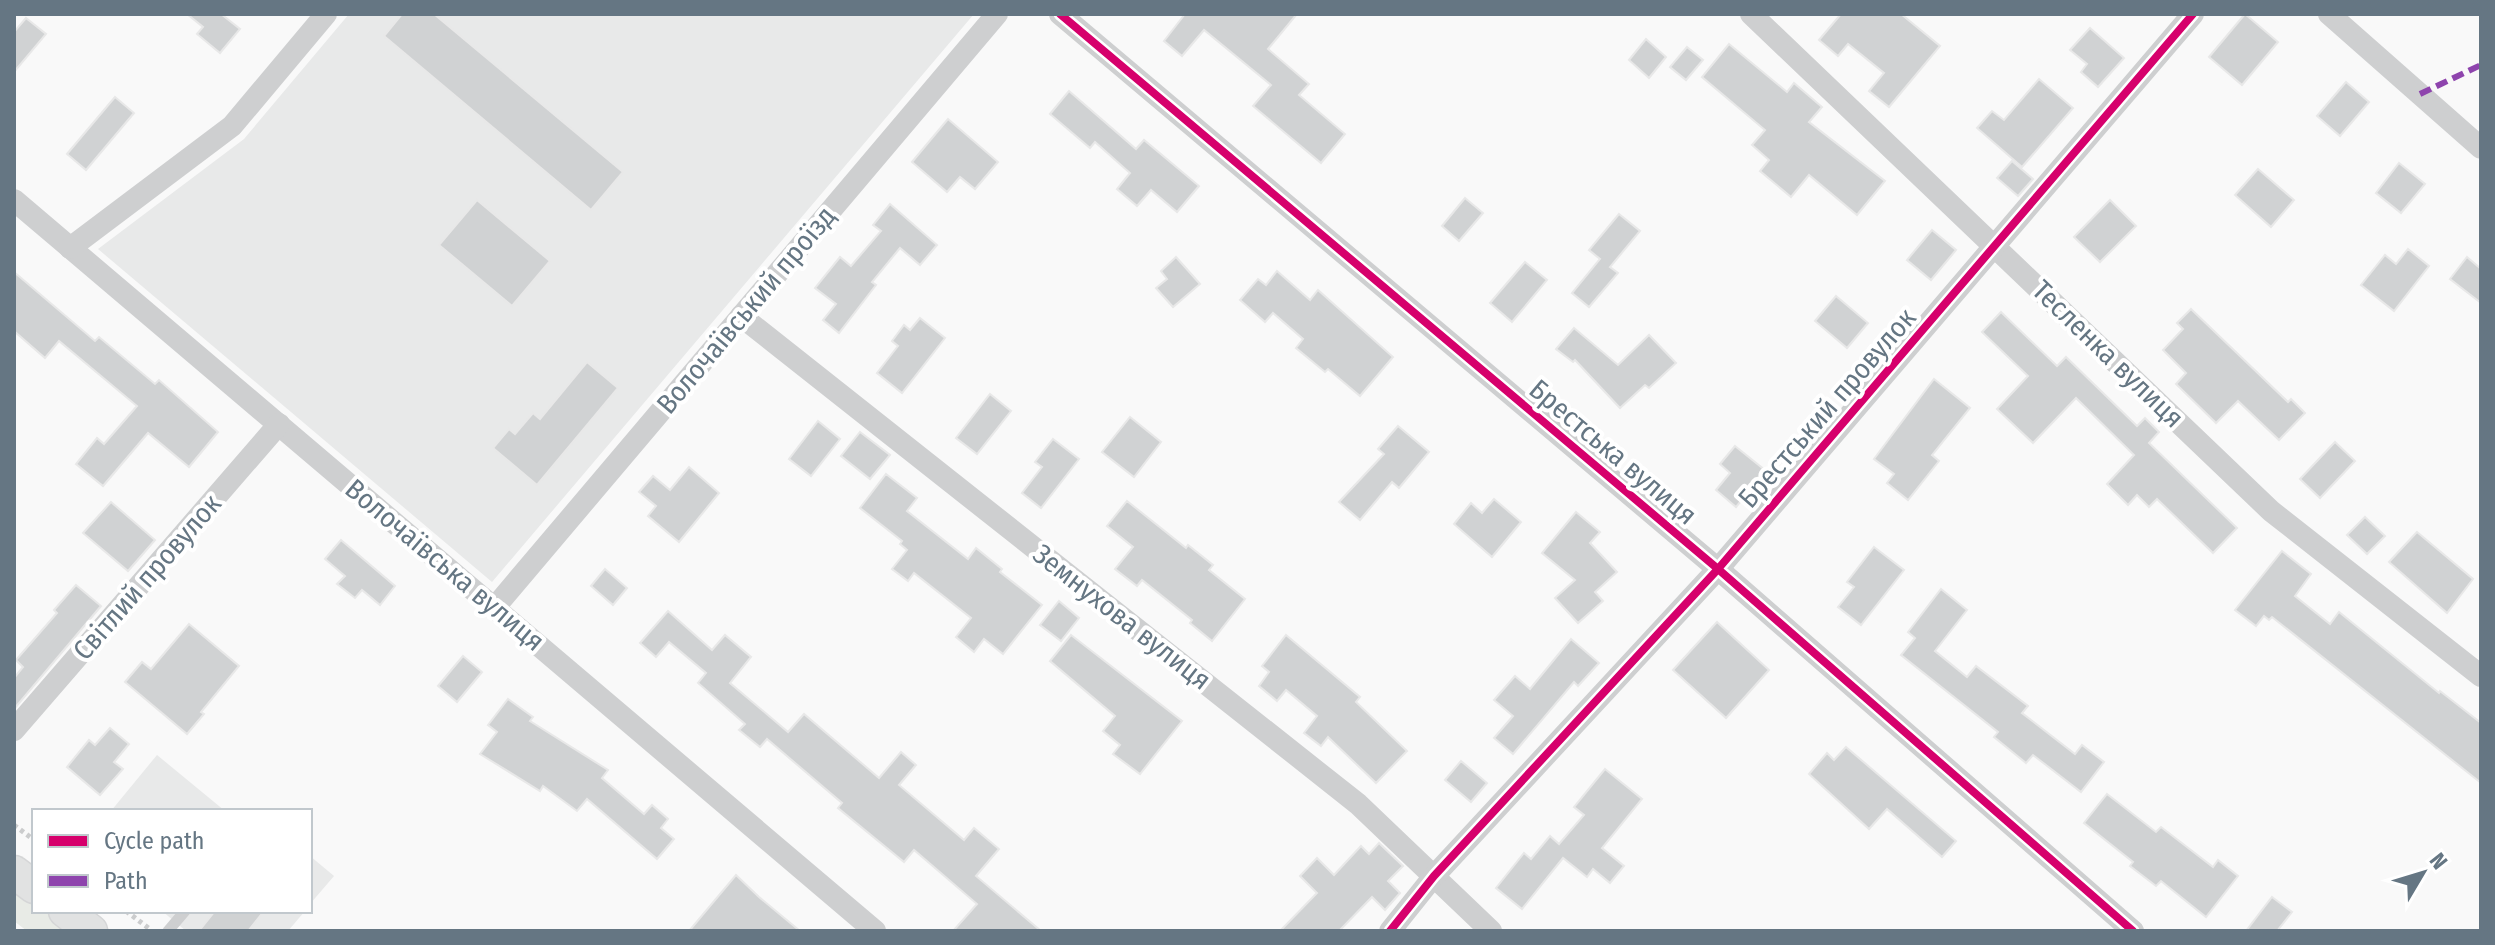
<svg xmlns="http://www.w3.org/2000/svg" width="2495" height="945" font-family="'Fira Sans Condensed',sans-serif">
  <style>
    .built { fill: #e8e9e9 }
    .green { fill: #e8ebe6 }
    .building { fill: #d0d2d3; stroke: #e8e8e8; stroke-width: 2 }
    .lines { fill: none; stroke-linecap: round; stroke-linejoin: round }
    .secondary-casing { stroke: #d5d6d7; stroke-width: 35 }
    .path { stroke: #cbcccd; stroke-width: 5; stroke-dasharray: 4 4; stroke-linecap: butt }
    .lane { stroke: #cecfd0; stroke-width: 11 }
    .street { stroke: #cecfd0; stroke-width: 22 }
    .secondary { stroke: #e1e2e2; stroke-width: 32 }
    .quiet { stroke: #8e44ad; stroke-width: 6; stroke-dasharray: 12 6; stroke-linecap: butt }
    .cycleway-casing { stroke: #fff; stroke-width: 13 }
    .cycleway { stroke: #d6006c; stroke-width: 8 }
    .labels { text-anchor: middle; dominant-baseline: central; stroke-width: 8; stroke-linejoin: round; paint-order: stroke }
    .street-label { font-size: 28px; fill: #657683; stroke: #fff }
  </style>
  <rect width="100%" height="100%" fill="#f9f9f9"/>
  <g class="built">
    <path d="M349,14H974L492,582L98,249L244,139Z"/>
    <path d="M157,755L225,811H111Z"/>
    <path d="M310,856L334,876L310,904Z"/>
    <path d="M162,911H305L288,931H186Z"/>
  </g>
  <path class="green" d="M14,872L34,887V911H65L91,931H27L14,921Z"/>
  <g class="building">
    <path d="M187,14H221L240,29L220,53L197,34L203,27Z"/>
    <path d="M402,14H434L623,172L591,210L384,36Z"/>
    <path d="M1185,14H1297L1268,49L1309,84L1299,95L1345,134L1321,163L1253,106L1271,85L1204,30L1182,56L1164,41Z"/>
    <path d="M1841,14H1901L1940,46L1889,107L1869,91L1884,73L1848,44L1838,56L1819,40Z"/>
    <path d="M2245,14L2278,42L2242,85L2209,57Z"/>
    <path d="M26,18L46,34L14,72V32Z"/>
    <path d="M2090,28L2124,58L2098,87L2081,72L2087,64L2070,50Z"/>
    <path d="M1646,39L1666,57L1649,78L1629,60Z"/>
    <path d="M1729,44L1787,92L1794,83L1822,107L1809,122L1885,181L1857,215L1809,175L1791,197L1760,171L1769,160L1752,145L1765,130L1702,77Z"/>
    <path d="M1687,47L1703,60L1686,80L1670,67Z"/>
    <path d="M2039,79L2073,108L2022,167L1977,128L1992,111L2004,120Z"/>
    <path d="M2346,82L2369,102L2340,136L2317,116Z"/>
    <path d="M1069,91L1136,149L1144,140L1199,186L1177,212L1151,190L1137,206L1117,189L1130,173L1095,142L1090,148L1050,114Z"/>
    <path d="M115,97L134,113L86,170L67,154Z"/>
    <path d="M948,119L998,162L975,189L960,177L947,192L912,162Z"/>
    <path d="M2012,161L2033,179L2018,196L1997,178Z"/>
    <path d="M2399,163L2425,184L2401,213L2376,193Z"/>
    <path d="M2258,169L2294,200L2271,227L2235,195Z"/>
    <path d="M1465,198L1483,213L1459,241L1442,226Z"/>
    <path d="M477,200L550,261L512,306L439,245Z"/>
    <path d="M2110,200L2136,226L2100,262L2074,237Z"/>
    <path d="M890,204L937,245L920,265L900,248L872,282L876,285L839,333L823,320L836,304L815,288L840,257L851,266L881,231L873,225Z"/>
    <path d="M1619,214L1640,231L1610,267L1618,273L1589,307L1572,293L1600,259L1589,250Z"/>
    <path d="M1932,230L1956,250L1931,280L1907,260Z"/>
    <path d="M2408,249L2429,266L2394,311L2361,285L2385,255L2396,264Z"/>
    <path d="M1176,257L1200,284L1173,307L1156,288L1167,279L1161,271Z"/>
    <path d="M2467,257L2481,269V303L2450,279Z"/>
    <path d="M1525,262L1547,280L1512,322L1490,303Z"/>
    <path d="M1277,271L1310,300L1318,290L1393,357L1360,396L1328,369L1325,372L1296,348L1303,339L1273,313L1265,322L1240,300L1258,279L1266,285Z"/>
    <path d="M14,272L95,341L99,337L155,384L159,380L218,432L189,467L148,433L103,486L76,464L97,438L104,444L137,406L59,341L45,358L14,331Z"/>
    <path d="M1836,296L1868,323L1847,348L1815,321Z"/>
    <path d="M2191,309L2288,402L2291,399L2305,413L2279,440L2238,401L2216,423L2176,384L2186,373L2163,350L2183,329L2177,323Z"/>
    <path d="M2001,312L2057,366L2066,357L2137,426L2145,418L2159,432L2149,443L2237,528L2213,553L2157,499L2149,507L2137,495L2128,505L2107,484L2134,455L2076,398L2033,443L1997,409L2028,376L1982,332Z"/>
    <path d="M920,318L945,338L902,393L877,373L898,346L892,341L904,325L910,330Z"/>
    <path d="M1574,328L1618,365L1649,335L1676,363L1649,388L1645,385L1620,408L1575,360L1573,362L1556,349Z"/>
    <path d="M587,362L618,388L537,485L493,448L509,429L515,434L533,413L540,419Z"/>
    <path d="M1934,379L1970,408L1932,455L1939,461L1908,500L1887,483L1894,474L1874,459Z"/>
    <path d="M990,394L1011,411L977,454L956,438Z"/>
    <path d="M1130,417L1161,442L1134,477L1102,452Z"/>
    <path d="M818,421L840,439L811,476L789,459Z"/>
    <path d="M1398,426L1429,452L1399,488L1392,482L1360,520L1339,502L1384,454L1378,449Z"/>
    <path d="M860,432L890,455L870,479L841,456Z"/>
    <path d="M1053,439L1079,459L1041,508L1022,493L1042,467L1035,462Z"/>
    <path d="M2335,442L2355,461L2320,498L2300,479Z"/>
    <path d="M1735,446L1766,471L1736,507L1716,490L1730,473L1720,464Z"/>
    <path d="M689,467L719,493L679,542L648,516L656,506L639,492L653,476L670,490Z"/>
    <path d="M886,474L917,498L907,511L968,559L976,548L1002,569L1000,572L1042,605L1003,654L984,639L974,652L956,637L971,618L914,573L908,581L892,569L907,550L900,544L902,541L860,508Z"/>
    <path d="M1494,499L1521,522L1492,557L1454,524L1471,503L1482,513Z"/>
    <path d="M1127,501L1186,548L1188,545L1213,565L1209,570L1245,599L1212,641L1190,623L1192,620L1142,580L1137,586L1115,569L1133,547L1107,526Z"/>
    <path d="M111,502L155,540L128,571L83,533Z"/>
    <path d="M1576,512L1600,532L1590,543L1617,572L1595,592L1603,601L1578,623L1555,598L1575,580L1542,553Z"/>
    <path d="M2365,517L2385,536L2367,554L2347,535Z"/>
    <path d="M2417,532L2473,579L2447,613L2389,562Z"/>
    <path d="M341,540L395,586L380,605L362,590L355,598L337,584L345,576L325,559Z"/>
    <path d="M1874,547L1904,570L1861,625L1838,607L1854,587L1847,582Z"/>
    <path d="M2282,551L2311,574L2295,596L2330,624L2339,612L2439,693L2440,691L2481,723V783L2272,617L2269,620L2264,616L2256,626L2235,610Z"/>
    <path d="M605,569L627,588L613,605L591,586Z"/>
    <path d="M76,585L101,606L14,709V678L23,667L16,660L57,613L54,610Z"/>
    <path d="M1941,589L1967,610L1935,651L1967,677L1976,666L2028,706L2022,713L2075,754L2082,745L2104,762L2081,792L2033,755L2026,763L1994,737L1998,732L1901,655L1915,638L1908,632Z"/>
    <path d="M1059,601L1079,618L1061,641L1040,625Z"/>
    <path d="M668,611L712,650L725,635L751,657L730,683L788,732L804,714L879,778L901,752L916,765L899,785L964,840L974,828L999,849L976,876L1041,931H953L977,904L914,850L904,862L838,808L842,803L767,739L760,747L739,730L745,724L698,683L706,673L669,642L656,657L640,643Z"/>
    <path d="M1717,622L1769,670L1726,718L1673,670Z"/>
    <path d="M189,624L239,666L201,712L204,714L187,734L125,682L142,662L151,669Z"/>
    <path d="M1071,635L1182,721L1140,774L1113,754L1120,745L1103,731L1115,716L1050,661Z"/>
    <path d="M1286,635L1360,697L1356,702L1407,751L1376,783L1328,737L1321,746L1304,733L1317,716L1286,690L1277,701L1259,686L1269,672L1262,666Z"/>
    <path d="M1571,639L1599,663L1578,686L1574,682L1513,754L1494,738L1513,716L1494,700L1515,676L1530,689Z"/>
    <path d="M463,656L482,672L457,702L438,686Z"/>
    <path d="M508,699L533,717L530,721L608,770L602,778L644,814L652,805L668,819L661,828L674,839L657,859L587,799L577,811L543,786L540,791L480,754L497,732L488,725Z"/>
    <path d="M110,728L129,744L114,762L123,769L100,795L67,767L89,740L95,745Z"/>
    <path d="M1846,747L1956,841L1942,857L1887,809L1869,829L1809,774L1827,753L1834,760Z"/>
    <path d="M1461,761L1487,783L1471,802L1445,780Z"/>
    <path d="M1605,769L1642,799L1602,848L1624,866L1610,883L1593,869L1587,877L1563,858L1522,909L1496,888L1524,853L1531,859L1550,836L1559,844L1584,815L1574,807Z"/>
    <path d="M2107,794L2156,832L2161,827L2213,867L2218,860L2238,876L2206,917L2161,881L2156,886L2130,866L2133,862L2084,823Z"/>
    <path d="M1379,843L1403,866L1388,881L1400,893L1385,910L1372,897L1339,931H1280L1317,893L1300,876L1317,858L1334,875L1361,846L1369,854Z"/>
    <path d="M736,875L759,897L800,931H689Z"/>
    <path d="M2272,897L2292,912L2277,931H2246Z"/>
    <path d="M215,911H264L248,931H199Z"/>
  </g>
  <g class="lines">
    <g class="secondary-casing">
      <g id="secondary">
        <path d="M14,872L34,887"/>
        <path d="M65,911L91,931"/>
      </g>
    </g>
    <g class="path">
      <path d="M14,825L34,840"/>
      <path d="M126,911L151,930"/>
    </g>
    <path class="lane" d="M168,931L185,911"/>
    <g class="street">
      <path d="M1060,14L1718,569L2133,931"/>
      <path d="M1751,14L2271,511L2481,676"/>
      <path d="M2329,14L2481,148"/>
      <path d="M14,200L875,931"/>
      <path d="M70,248L232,126L326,14"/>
      <path d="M741,316L1358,804L1491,931"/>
      <path d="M495,607L997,14"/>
      <path d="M14,730L279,424"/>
      <path d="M1390,931L1434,876L1718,569L2193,14"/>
    </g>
    <use href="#secondary" class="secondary"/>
    <path class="quiet" d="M2420,94L2481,65"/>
    <g class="cycleway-casing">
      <g id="cycleway">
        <path d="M1060,14L1718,569L2133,931"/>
        <path d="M1390,931L1434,876L1718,569L2193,14"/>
      </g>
    </g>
    <use href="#cycleway" class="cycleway"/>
  </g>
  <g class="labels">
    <g class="street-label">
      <text transform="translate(746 310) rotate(-50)">Волочаївський проїзд</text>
      <text transform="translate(2108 354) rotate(44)">Тесленка вулиця</text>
      <text transform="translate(1827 408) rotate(-49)">Брестський провулок</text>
      <text transform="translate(1613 452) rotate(40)">Брестська вулиця</text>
      <text transform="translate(445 565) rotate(40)">Волочаївська вулиця</text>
      <text transform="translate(147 577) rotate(-49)">Світлий провулок</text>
      <text transform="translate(1122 617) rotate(38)">Земнухова вулиця</text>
    </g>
  </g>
  <rect width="2495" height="945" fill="none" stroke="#657683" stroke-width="32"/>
  <rect x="32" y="809" width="280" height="104" fill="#ffffff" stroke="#c1c8cd" stroke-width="2"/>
  <rect x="48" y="835" width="40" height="12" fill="#d6006c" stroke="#c1c8cd" stroke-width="2"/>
  <text x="104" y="849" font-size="24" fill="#657683">Cycle path</text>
  <rect x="48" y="875" width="40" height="12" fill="#8e44ad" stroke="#c1c8cd" stroke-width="2"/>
  <text x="104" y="889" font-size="24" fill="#657683">Path</text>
  <g transform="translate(2423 873) rotate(52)" stroke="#ffffff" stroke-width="6" paint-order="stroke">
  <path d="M0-6L14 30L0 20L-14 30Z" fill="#657683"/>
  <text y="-12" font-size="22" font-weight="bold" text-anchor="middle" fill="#657683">N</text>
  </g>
</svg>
